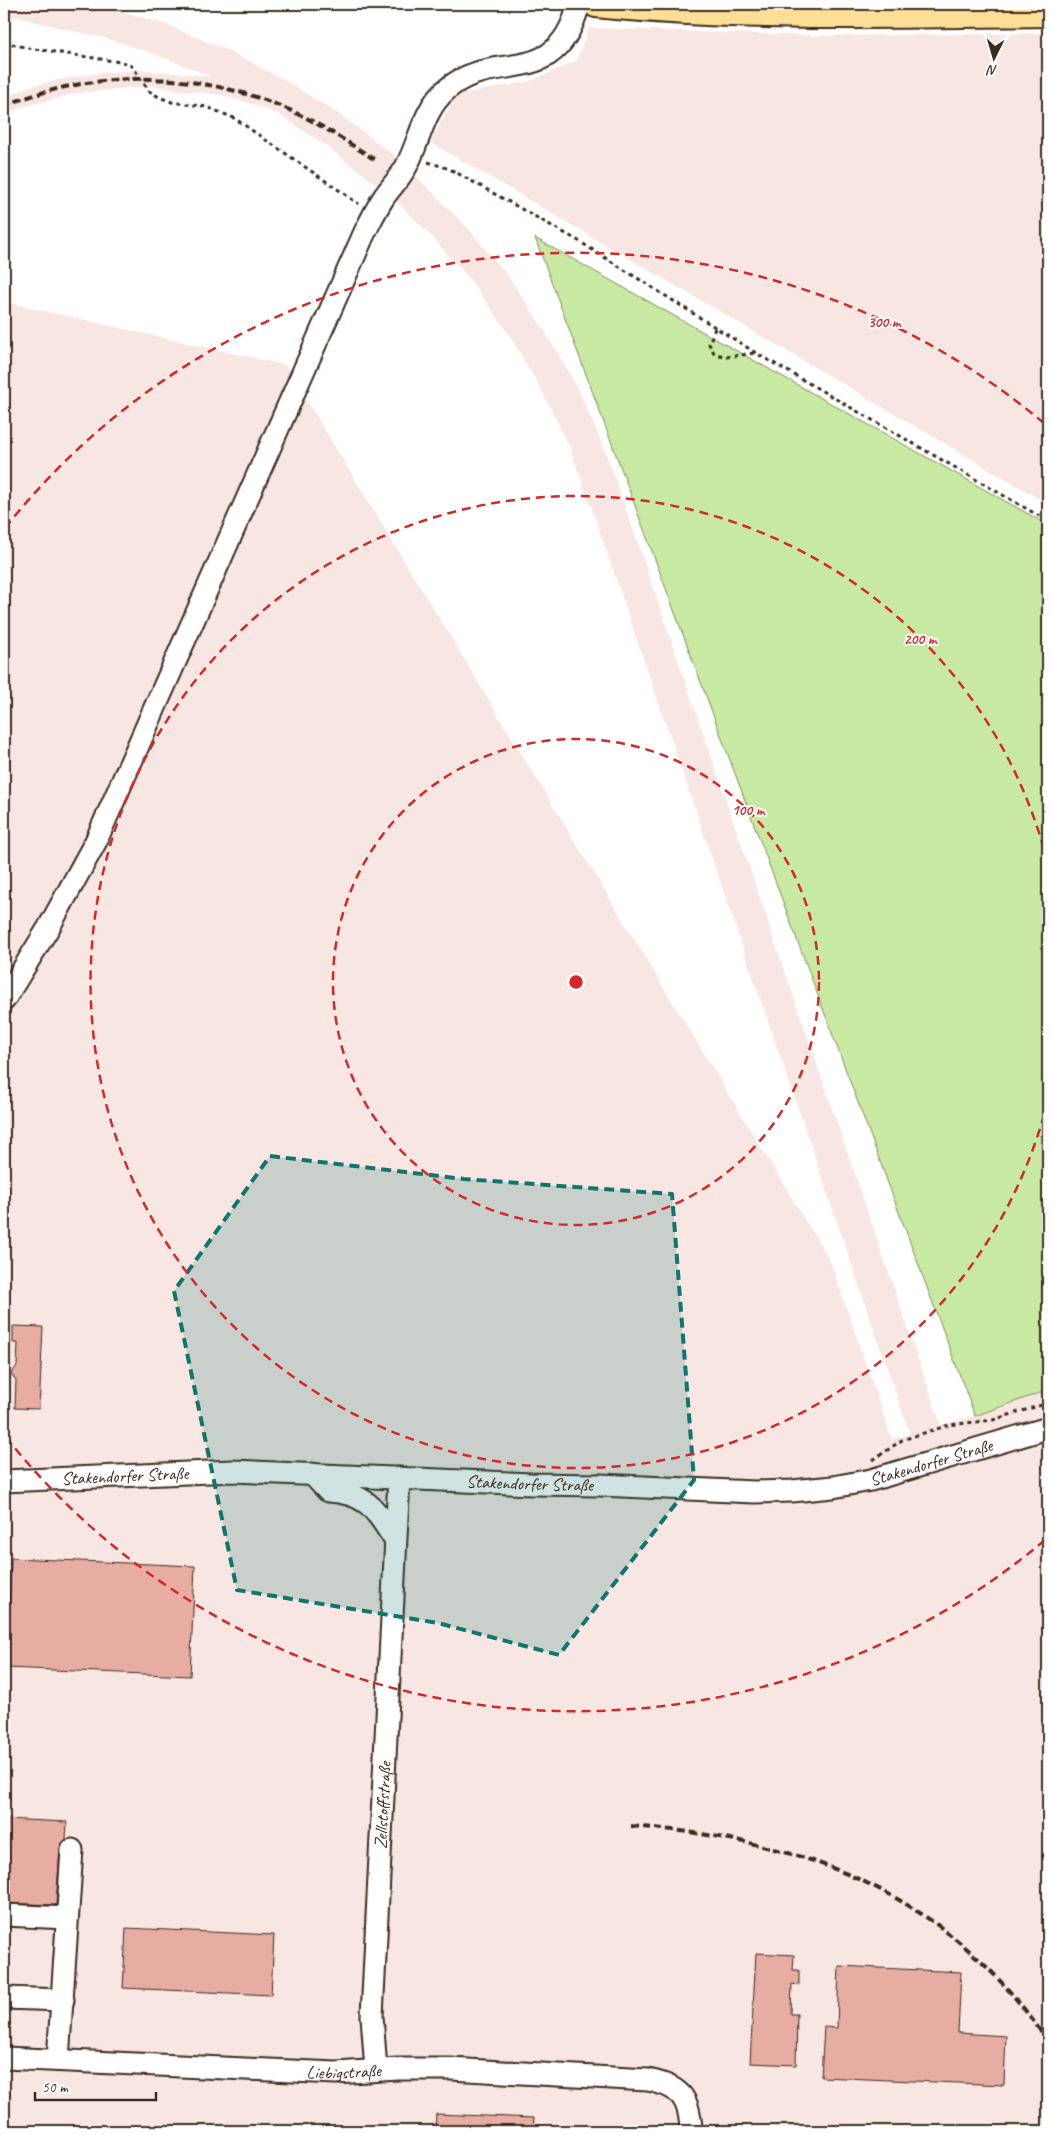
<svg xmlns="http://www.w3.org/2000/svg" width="1052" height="2135" font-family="Caveat,sans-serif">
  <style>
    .built { fill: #f8e6e3 }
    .green { fill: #c7e9a1; stroke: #818a60 }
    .building { fill: #e7ada2; stroke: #3b2a1e }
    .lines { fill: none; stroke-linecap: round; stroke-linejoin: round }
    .minor-casing { stroke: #3b2a1e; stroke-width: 25 }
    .major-casing { stroke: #3b2a1e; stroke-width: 30 }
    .path { stroke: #3b2a1e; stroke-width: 3; stroke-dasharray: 4 4; stroke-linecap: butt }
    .minor { stroke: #fff; stroke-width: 21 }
    .major { stroke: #fcde96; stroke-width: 26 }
    .rail { stroke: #3b2a1e; stroke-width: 4; stroke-dasharray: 8 4; stroke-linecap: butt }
    .marked { fill: #0f766e; fill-opacity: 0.2; stroke: #0f766e; stroke-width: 4; stroke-dasharray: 10 6; stroke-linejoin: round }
    .ring { fill: none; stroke: #d62828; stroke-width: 2.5; stroke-dasharray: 9 6 }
    .labels { text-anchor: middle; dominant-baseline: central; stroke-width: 4; stroke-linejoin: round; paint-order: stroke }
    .street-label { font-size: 18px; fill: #3b2a1e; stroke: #fff }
    .centre { fill: #d62828; stroke: #fff; stroke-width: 2.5 }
    .ring-label { font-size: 15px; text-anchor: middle; font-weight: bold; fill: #d62828; stroke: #fff; stroke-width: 4; stroke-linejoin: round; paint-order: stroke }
  </style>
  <rect width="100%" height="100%" fill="#fff"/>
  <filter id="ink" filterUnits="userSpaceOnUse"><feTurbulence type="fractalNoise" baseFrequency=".02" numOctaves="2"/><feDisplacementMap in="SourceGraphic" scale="10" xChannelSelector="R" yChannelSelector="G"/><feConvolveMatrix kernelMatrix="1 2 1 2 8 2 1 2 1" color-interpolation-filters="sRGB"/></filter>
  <g filter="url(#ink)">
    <g class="built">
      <path d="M4,4H97L165,24L229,51L285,80L340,115L398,158L467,227L508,276L543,328L577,387L605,450L627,512L941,1425L975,1416L1048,1390V2131H4V302L285,365L830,1261L892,1439L910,1434L593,512L570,448L542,391L507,331L471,281L436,241L393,197L325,145L280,115L252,104L220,95L151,86L78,93L22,107L4,115V97L32,86L68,78L99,73L143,70L210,76L157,55L112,40L4,14Z"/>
      <path d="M589,28L825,36L1048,33V504L430,142L456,95L531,81L576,61Z"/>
    </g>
    <path class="green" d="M535,238L1048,525V1390L975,1416Z"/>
    <g class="building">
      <path d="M13,1326L43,1327L39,1409L15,1408L16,1380L11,1374L17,1366L18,1343H13Z"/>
      <path d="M11,1558L195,1566L190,1676L7,1668Z"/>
      <path d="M4,1819L67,1822L66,1839L62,1843L60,1849L56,1905L4,1903Z"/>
      <path d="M126,1928L274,1935L271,1995L123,1988Z"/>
      <path d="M756,1953L794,1955L793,1970H799V1985L792,1984L791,2014H797L796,2065L750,2063Z"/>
      <path d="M839,1966L961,1972L958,2033L1006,2036L1004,2085L821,2077L824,2027L837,2028Z"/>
      <path d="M436,2114L534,2118L533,2131H435Z"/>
    </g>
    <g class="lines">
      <g class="minor-casing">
        <g id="minor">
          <path d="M4,1000L49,927L96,841L364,234C370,222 376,209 384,197C391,187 400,178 406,167C420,141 423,110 446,90C494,47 555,94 579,4"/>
          <path d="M312,1474L328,1491C367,1493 375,1509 395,1540"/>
          <path id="s1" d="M4,1481L233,1471L532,1484L600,1485L754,1492L792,1491L833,1487L871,1480L1048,1428"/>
          <path d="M4,1915L67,1918"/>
          <path d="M4,1998L63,2000"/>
          <path id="s2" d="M4,2058L336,2073L398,2069H450L648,2080C680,2086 690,2098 691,2131"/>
          <path d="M58,2060L72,1850"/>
          <path id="s3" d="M376,2070L372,2016L399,1478"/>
        </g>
      </g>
      <g class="major-casing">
        <path id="major" d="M596,4C746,19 898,15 1048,13"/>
      </g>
      <g class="path">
        <path d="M4,42L28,48L127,63L133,67L149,91L159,97L172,102L207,107L234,118L359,204"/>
        <path d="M428,162L450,169L577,240L756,353L1048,521"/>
        <path d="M715,328L709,344L714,353L726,357L756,353"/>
        <path d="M873,1460L902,1440L927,1432L949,1425L993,1420L1048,1403"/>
      </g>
      <use href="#minor" class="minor"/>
      <use href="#major" class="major"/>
      <g class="rail">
        <path d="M4,106C94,69 196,70 285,108C318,122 347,142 377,161"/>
        <path d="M631,1826C803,1839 949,1893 1048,2042"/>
      </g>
    </g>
  </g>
  <path class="marked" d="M270,1156L464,1179L672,1194L694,1480L559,1655L438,1623L237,1590L174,1291Z"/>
  <g class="ring">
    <circle cx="576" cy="982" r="243"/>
    <path d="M1048 1100A486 486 0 1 1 1048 864"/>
    <path d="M1045 1540A729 729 0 0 1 5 1436M5 528A729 729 0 0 1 1045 424"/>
  </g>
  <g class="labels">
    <g class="street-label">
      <text stroke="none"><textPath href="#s1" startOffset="931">Stakendorfer Straße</textPath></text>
      <text stroke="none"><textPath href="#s1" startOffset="121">Stakendorfer Straße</textPath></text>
      <text stroke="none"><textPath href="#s1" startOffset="526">Stakendorfer Straße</textPath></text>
      <text stroke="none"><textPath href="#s3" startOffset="265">Zellstoffstraße</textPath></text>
      <text stroke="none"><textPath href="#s2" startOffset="340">Liebigstraße</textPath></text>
    </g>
  </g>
  <circle cx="576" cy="982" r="8" class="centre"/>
  <g class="ring-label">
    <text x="884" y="327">300 m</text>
    <text x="920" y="644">200 m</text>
    <text x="748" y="815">100 m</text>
  </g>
  <rect width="1052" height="2135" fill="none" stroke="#fff" stroke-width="20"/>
  <rect x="10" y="10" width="1032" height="2115" fill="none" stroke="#3b2a1e" stroke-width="2" filter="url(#ink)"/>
  <g transform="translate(994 58) rotate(185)" stroke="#ffffff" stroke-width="4" paint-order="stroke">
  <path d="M0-4L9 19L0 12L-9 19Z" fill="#3b2a1e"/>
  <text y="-8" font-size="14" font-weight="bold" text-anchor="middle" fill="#3b2a1e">N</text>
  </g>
  <path d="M35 2092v8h121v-8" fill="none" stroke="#3b2a1e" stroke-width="2.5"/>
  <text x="42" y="2092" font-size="15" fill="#3b2a1e" stroke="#ffffff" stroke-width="4" paint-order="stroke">50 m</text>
</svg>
